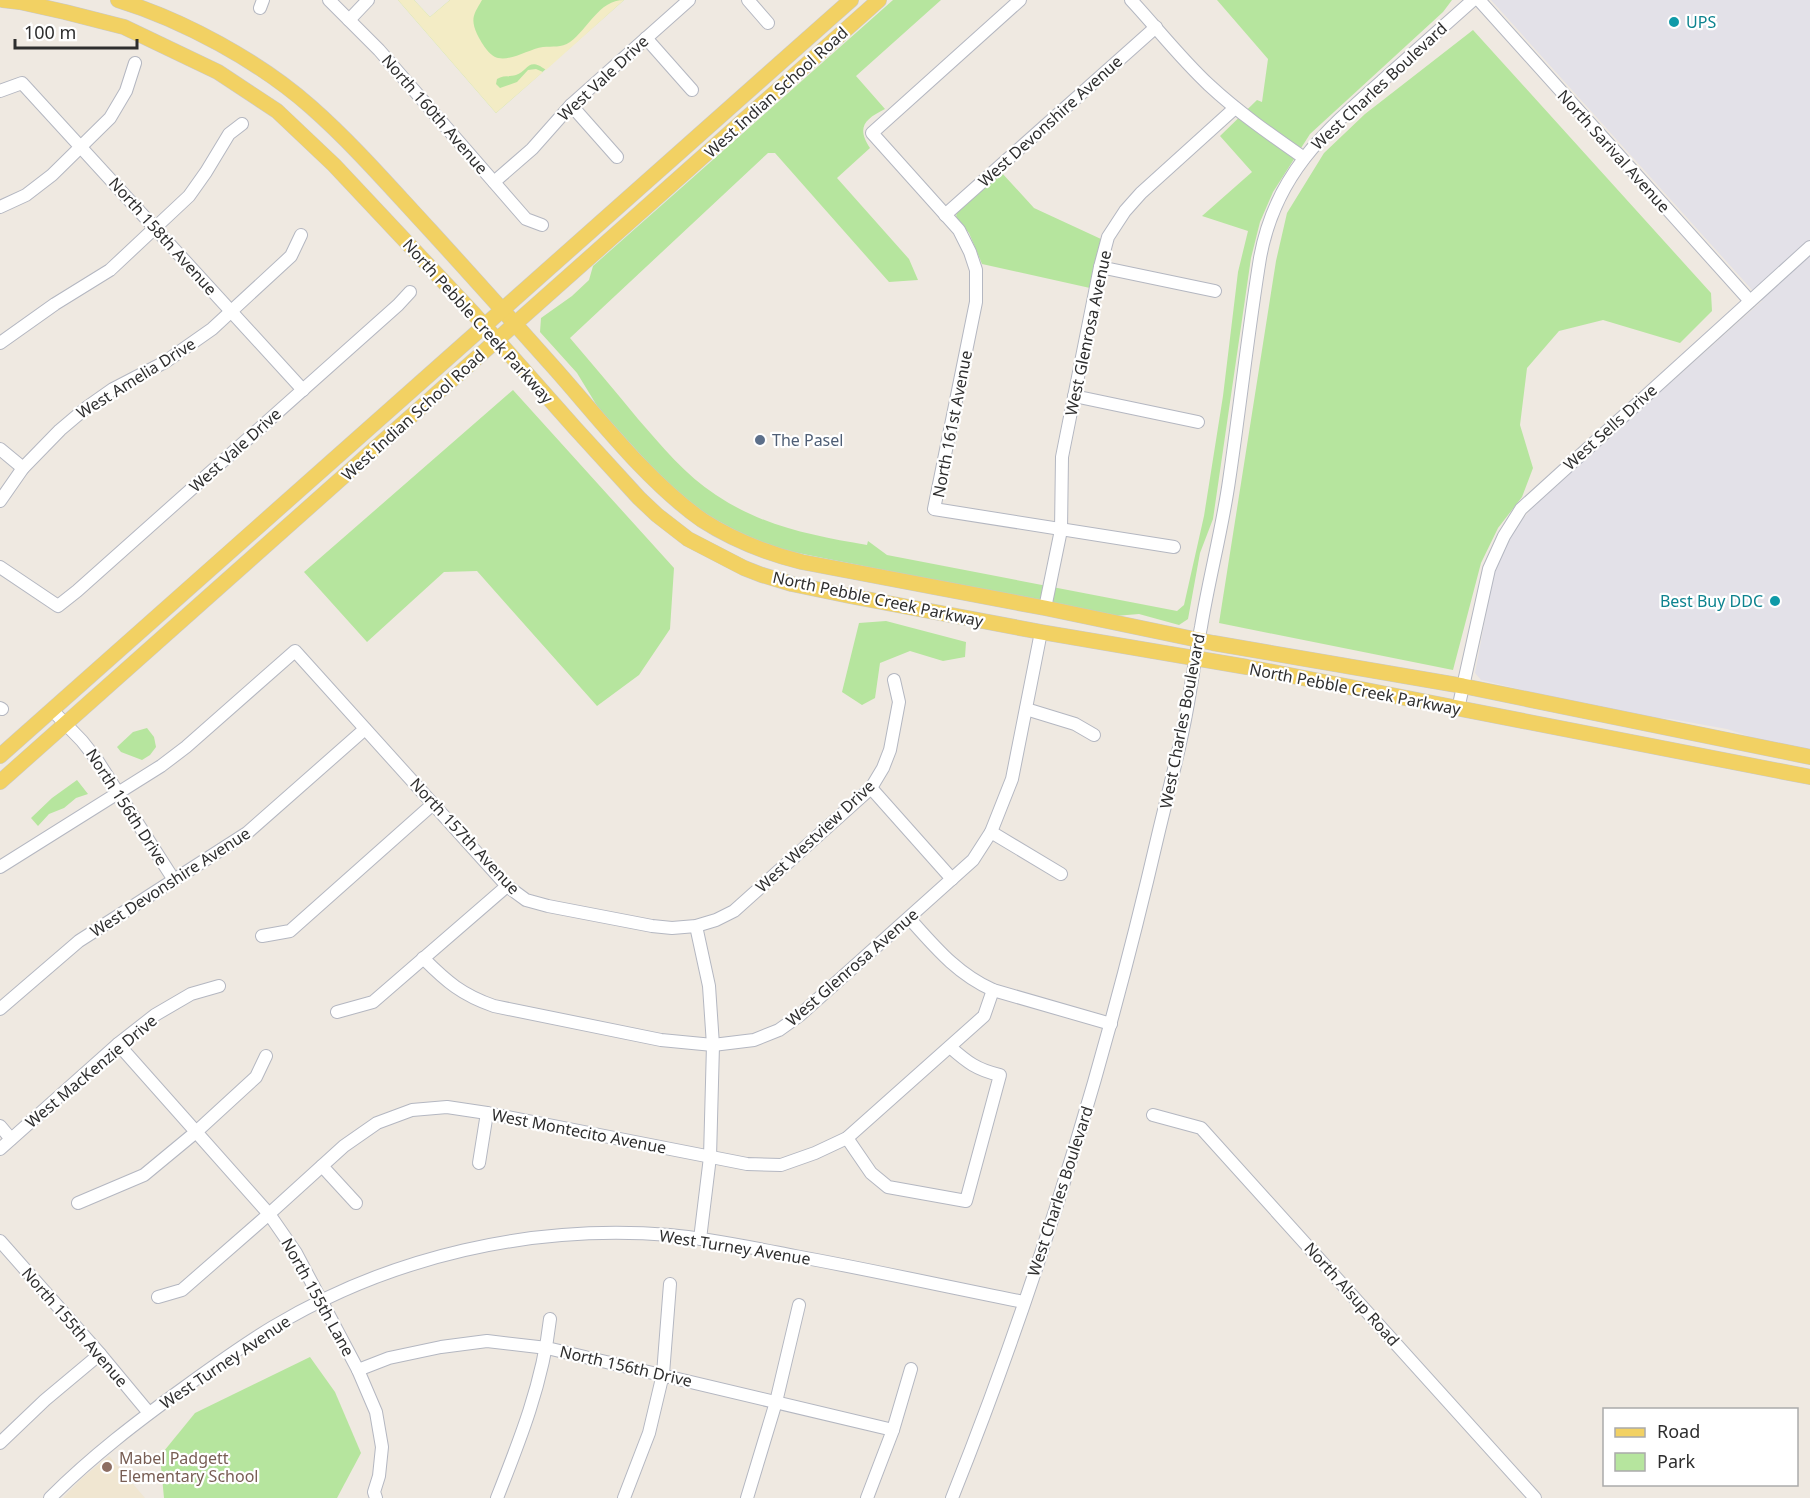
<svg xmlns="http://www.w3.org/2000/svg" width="1810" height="1498" font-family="'Noto Sans',sans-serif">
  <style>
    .industrial { fill: #e3e1e8 }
    .education { fill: #f0e6d1 }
    .green { fill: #b6e59e }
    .sand { fill: #f3ecc5 }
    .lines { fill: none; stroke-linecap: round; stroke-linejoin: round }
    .minor-casing { stroke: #b4b7c1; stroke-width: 14 }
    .major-casing { stroke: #c9c9c9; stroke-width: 16 }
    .minor { stroke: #fff; stroke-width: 12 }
    .major { stroke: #f2d163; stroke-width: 15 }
    .culture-dot { fill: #0f9aa8; stroke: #fff; stroke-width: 2 }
    .service-dot { fill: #5c6f8a; stroke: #fff; stroke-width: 2 }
    .education-dot { fill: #8d6e63; stroke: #fff; stroke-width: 2 }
    .labels { text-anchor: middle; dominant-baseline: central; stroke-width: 4.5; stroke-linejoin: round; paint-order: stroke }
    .culture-label { font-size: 16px; fill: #0d838f; stroke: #fff; text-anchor: start }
    .street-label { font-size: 16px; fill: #2e2e2e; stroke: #fff }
    .service-label { font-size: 16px; fill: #4e5e75; stroke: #fff; text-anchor: start }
    .education-label { font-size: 16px; fill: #785e54; stroke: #fff; text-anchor: start }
  </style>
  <rect width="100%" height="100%" fill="#efe9e1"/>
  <path class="industrial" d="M1491,0H1810V750L1760,740L1727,729L1671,719L1631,716L1481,680L1475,673L1493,576L1504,549L1518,525L1536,503L1762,301Z"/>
  <path class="education" d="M109,1456L145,1498H63L82,1478Z"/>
  <g class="green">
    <path d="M398,0H414L430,17L450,0H624L496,113Z"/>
    <path d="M893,0H941L856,76L885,109C865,119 856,127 870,148L837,178L909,259L918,280L889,282L775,153H768L570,338C593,365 616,392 638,419C662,446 685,475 716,495C762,526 813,536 867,545L868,541L887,555L1177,611L1184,605L1204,516L1223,396L1238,272L1248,231L1202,216L1252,172L1220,136L1257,100L1262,102L1268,59L1217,0H1452L1443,12L1310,134L1273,192L1260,222L1251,258L1213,519L1200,553L1188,619L1179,625L1139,614L1115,616L778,549L744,535L707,515L685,500L660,476L599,409L577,373L540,332L541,318L572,296L589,280L593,266Z"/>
    <path d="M1473,30L1711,293L1712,311L1680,343L1603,320L1559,331L1527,368L1520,425L1533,468L1522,497L1498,528L1481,563L1453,670L1219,623L1276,261L1287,213L1324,153L1365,114Z"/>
    <path d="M1001,172L1034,208L1101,239L1090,288L982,264L969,233L956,218L957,210Z"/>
    <path d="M513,390L674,568L670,629L639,675L597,706L477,571L444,572L367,642L304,572Z"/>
    <path d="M886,621L966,642L965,657L943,661L910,651L880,663L875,698L862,705L842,692L859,623Z"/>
    <path d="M147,728L154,737L156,747L150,755L142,760L121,752L117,747L133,732Z"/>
    <path d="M77,780L88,794L76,798L64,808L49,814L38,826L31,818L52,798Z"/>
    <path d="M310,1357L335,1392L361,1453L337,1498H164L160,1456L195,1413Z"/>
  </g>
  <path class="sand" d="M398,0H414L430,17L450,0H482C474,14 470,18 477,34C481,42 489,56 498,58C512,61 529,49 543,47C553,46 561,48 570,42C588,29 599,0 624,0L546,70C528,56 528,71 516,75C509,77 503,75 497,79L496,84L500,88L517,82L528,70L536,69L543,72L496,113Z"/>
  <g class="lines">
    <g class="minor-casing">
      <g id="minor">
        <path d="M329,0L379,50L526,219L542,225"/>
        <path d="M748,0L768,23"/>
        <path d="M1020,0L872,133L959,230L970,252L976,270V302L934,509L1174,547"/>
        <path d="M1131,0C1157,28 1181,59 1209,85C1238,112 1271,135 1304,158"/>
        <path d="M1479,0L1750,301"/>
        <path d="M260,8L263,0"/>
        <path d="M349,20L368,0"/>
        <path d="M646,38L692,90"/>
        <path d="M0,91L22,83L303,390"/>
        <path d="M571,105L617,157"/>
        <path d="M494,182L532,149L571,105L689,0"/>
        <path d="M0,207L26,195L52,175L110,118L126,91L135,63"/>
        <path d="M945,215L1156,27"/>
        <path d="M1100,267L1215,291"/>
        <path d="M0,343L55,304L110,270L189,196L206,172L229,134L242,124"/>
        <path d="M1074,396L1198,422"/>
        <path d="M0,449L23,468"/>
        <path d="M0,501L23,468L60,430L86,408L113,389L165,362L212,329L291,256L301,235"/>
        <path d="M0,567L58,606L77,591L398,305L410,292"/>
        <path d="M1045,608L1061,530L1062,457L1100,267L1108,237L1125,211L1141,193L1235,108"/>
        <path d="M0,708L2,709"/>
        <path d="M1026,709L1075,724L1094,735"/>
        <path d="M1458,709L1489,569L1504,536L1521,509L1810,247"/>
        <path d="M52,710L82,741L97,760L174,880"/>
        <path d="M871,788L952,879"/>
        <path d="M991,832L1061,874"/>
        <path d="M0,867L161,766L186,747L295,651L507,886L526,900L548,906L652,926L672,928L696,926L716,920L734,911L871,788L883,768L890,750L899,702L894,680"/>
        <path d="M909,918C935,947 957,974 993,990L1111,1024"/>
        <path d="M696,926L709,986L713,1045L710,1157L700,1239"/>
        <path d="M262,936L290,931L433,804"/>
        <path d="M423,958C447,982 462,995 494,1006L661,1040L713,1045L754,1040L779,1030L800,1015L973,860L991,832L1012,779L1041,632"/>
        <path d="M0,1009L79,941L247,833L365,729"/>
        <path d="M337,1012L373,1002L507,886"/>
        <path d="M118,1044L269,1214L296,1253L358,1370L376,1412L382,1447L379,1476L374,1492L376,1498"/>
        <path d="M1153,1115L1201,1128L1535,1498"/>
        <path d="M0,1126L11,1139"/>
        <path d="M847,1138L871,1173L888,1187L966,1201L1000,1075C977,1070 967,1062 950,1047"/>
        <path d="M0,1149L118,1044L155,1015L191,994L219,986"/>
        <path d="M479,1163L487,1113"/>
        <path d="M322,1166L356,1203"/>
        <path d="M78,1203L144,1175L196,1132L256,1077L266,1056"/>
        <path d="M0,1241L100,1354L149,1413"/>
        <path d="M158,1297L182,1290L269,1214L344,1146L377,1123L412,1110L447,1107L487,1113L747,1164L781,1165L815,1153L847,1138L984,1016L993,990"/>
        <path d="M358,1370L389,1358L441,1347L487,1341L547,1348L893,1430"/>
        <path d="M0,1443L45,1400L100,1354"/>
        <path d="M50,1498C92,1456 138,1421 185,1387C214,1366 243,1345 273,1327C391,1256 532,1224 670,1235C712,1239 754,1248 795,1256C872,1270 948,1287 1024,1302"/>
        <path d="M497,1498C520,1440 543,1382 550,1319"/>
        <path d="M624,1498L649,1433L663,1374L670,1284"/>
        <path d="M747,1498L776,1402L799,1305"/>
        <path d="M867,1498L893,1430L911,1369"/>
        <path d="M952,1498C1038,1283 1106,1060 1158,835C1166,801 1175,768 1182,734C1190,699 1194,662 1201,627C1209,578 1222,530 1229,481C1240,407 1248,332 1260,258C1275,175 1323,133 1383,80C1413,53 1443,27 1473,0"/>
      </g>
    </g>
    <g class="major-casing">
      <g id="major">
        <path d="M3,0L20,2L65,12L124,27L218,72L277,111L334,165L474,314L575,428L639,498L657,515L688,539L744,568L762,575L792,584L850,596L1041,632L1247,667L1810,777"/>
        <path d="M118,0C183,20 259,61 311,107C353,144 391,188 430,230C473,277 515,324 557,371C601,421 648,482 702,520C733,540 766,553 802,562L1045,608L1213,643L1463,686L1810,757"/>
        <path d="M0,756L851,0"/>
        <path d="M0,782L879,0"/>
      </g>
    </g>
    <use href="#minor" class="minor"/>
    <use href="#major" class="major"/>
  </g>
  <g class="culture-dot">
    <circle cx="1674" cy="22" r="6"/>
    <circle cx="1775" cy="601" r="6"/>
  </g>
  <circle class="service-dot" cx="760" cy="440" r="6"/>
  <circle class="education-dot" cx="107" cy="1467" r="6"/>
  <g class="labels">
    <g class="culture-label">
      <text x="1686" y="22">UPS</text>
      <text x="1763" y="601" text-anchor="end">Best Buy DDC</text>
    </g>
    <g class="street-label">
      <text transform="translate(603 78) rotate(-43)">West Vale Drive</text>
      <text transform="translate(1379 86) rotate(-43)">West Charles Boulevard</text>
      <text transform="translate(776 92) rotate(-42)">West Indian School Road</text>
      <text transform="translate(435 114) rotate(49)">North 160th Avenue</text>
      <text transform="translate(1050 121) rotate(-42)">West Devonshire Avenue</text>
      <text transform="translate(1614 151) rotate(48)">North Sarival Avenue</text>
      <text transform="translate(163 236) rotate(48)">North 158th Avenue</text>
      <text transform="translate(478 321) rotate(48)">North Pebble Creek Parkway</text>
      <text transform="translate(1088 333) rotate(-78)">West Glenrosa Avenue</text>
      <text transform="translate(136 378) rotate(-32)">West Amelia Drive</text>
      <text transform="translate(413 415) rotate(-42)">West Indian School Road</text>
      <text transform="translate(952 424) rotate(-79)">North 161st Avenue</text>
      <text transform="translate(1610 427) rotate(-42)">West Sells Drive</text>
      <text transform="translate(235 450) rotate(-42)">West Vale Drive</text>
      <text transform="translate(878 599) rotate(12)">North Pebble Creek Parkway</text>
      <text transform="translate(1355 689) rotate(11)">North Pebble Creek Parkway</text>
      <text transform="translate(1182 721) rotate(-79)">West Charles Boulevard</text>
      <text transform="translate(127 807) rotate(57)">North 156th Drive</text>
      <text transform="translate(465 836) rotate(47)">North 157th Avenue</text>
      <text transform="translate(815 836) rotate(-43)">West Westview Drive</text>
      <text transform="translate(170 882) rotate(-33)">West Devonshire Avenue</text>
      <text transform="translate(852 967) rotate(-41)">West Glenrosa Avenue</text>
      <text transform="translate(91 1071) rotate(-40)">West MacKenzie Drive</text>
      <text transform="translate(579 1131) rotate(11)">West Montecito Avenue</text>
      <text transform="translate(1060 1191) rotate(-72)">West Charles Boulevard</text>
      <text transform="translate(735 1247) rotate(9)">West Turney Avenue</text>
      <text transform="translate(1352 1294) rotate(48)">North Alsup Road</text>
      <text transform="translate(318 1297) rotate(61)">North 155th Lane</text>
      <text transform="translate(75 1327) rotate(49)">North 155th Avenue</text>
      <text transform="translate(225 1362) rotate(-34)">West Turney Avenue</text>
      <text transform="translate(626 1366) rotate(13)">North 156th Drive</text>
    </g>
    <g class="service-label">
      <text x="772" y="440">The Pasel</text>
    </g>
    <g class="education-label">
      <text x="119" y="1458">Mabel Padgett<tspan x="119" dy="18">Elementary School</tspan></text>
    </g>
  </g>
  <rect x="1603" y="1408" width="195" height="78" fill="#ffffff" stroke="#ababab" stroke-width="1.5"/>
  <rect x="1615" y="1428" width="30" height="9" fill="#f2d163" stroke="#ababab" stroke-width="1.5"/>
  <text x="1657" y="1438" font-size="18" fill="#2e2e2e">Road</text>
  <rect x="1615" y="1453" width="30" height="18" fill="#b6e59e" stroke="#ababab" stroke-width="1.5"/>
  <text x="1657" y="1468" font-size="18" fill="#2e2e2e">Park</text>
  <path d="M15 39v9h122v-9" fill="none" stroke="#2e2e2e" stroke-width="3"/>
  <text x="24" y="39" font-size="18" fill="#2e2e2e" stroke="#ffffff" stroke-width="4.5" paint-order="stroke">100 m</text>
</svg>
